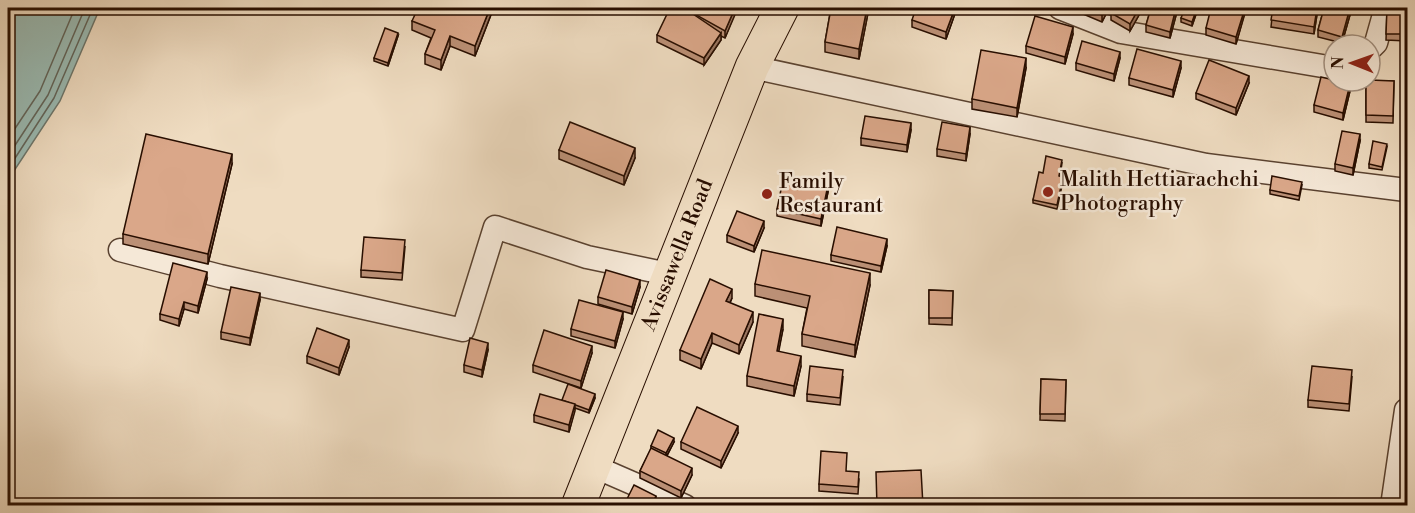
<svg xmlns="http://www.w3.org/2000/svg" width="1415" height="513" font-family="'Libre Bodoni',serif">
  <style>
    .water { fill: #9abbb4; stroke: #6c766c; stroke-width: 1.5 }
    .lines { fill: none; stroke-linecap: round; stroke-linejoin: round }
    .shore { stroke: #61645a; stroke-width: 1.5 }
    .street-casing { stroke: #5a4230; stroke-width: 25 }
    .primary-casing { stroke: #280e00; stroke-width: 35 }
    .street { stroke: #f5e8d7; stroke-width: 22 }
    .primary { stroke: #efdcc1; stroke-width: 33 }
    .wall { fill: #bb9076; stroke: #280e00; stroke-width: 1.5 }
    .shaded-wall { fill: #997560; stroke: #280e00; stroke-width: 1.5 }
    .building { fill: #daa789; stroke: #280e00; stroke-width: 1.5 }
    .poi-dot { fill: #8f2418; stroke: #f5e8d7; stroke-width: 2 }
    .labels { text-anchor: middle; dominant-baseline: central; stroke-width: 5; stroke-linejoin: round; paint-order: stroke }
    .poi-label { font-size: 21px; fill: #280e00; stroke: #f5e8d7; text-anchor: start }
    .street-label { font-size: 21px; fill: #280e00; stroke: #f5e8d7 }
  </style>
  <rect width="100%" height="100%" fill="#efdcc1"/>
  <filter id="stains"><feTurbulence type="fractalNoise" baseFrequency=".00333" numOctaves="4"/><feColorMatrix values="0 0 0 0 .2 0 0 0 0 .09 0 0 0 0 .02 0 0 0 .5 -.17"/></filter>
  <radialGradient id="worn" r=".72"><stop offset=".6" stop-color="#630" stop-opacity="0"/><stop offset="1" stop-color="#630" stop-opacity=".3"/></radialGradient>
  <path class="water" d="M8,8H100L60,101L8,180Z"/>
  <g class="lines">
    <g class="shore">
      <path d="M8,139L40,91L75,8"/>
      <path d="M8,156L48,95L85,8"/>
      <path d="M8,169L54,98L93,8"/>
    </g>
    <g class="street-casing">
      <g id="street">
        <path d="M1060,8L1121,32L1334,68"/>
        <path d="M1370,49L1376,43L1383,18"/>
        <path d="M752,67L1206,165L1406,190"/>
        <path d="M120,250L220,276L463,330L495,227L587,257L668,274"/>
        <path d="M593,466L685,506"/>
        <path d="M1392,506L1406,410"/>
      </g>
    </g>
    <g class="primary-casing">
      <g id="primary">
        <path id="s1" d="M578,506L752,67L782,8"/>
      </g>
    </g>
    <use href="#street" class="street"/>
    <use href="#primary" class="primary"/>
  </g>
  <g class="wall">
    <path d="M492,8V12L475,56L450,46L441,70L425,64V54L431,38L412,30V21Z"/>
    <path d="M690,8H737L725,38L721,36V40L704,65L657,42V35L689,12Z"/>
    <path d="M831,8H869L859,59L825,52V42Z"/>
    <path d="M957,8L946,39L912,27V20Z"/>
    <path d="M1083,8H1109L1102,22L1083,14Z"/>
    <path d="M1143,8L1130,31L1111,20V13Z"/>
    <path d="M1151,8H1178L1170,38L1146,32V25Z"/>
    <path d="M1198,8L1192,26L1181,22V18Z"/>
    <path d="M1246,8L1236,44L1206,35V28Z"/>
    <path d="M1273,8H1318L1314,34L1271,27Z"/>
    <path d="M1324,8H1352L1342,43L1318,37V30Z"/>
    <path d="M1387,8H1407V41L1386,40Z"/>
    <path d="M1073,34L1065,64L1026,53V46Z"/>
    <path d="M398,36L388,66L374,61V58Z"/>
    <path d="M1120,58L1114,81L1076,70V63Z"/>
    <path d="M1026,68L1017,117L972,109V99Z"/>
    <path d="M1181,68L1173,97L1129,85V78Z"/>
    <path d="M1366,81H1394L1393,123L1366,122Z"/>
    <path d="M1249,83L1236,115L1196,99V93Z"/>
    <path d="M1350,91L1343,120L1314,112V105Z"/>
    <path d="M911,130L907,152L861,145V138Z"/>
    <path d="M970,134L966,161L937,156V149Z"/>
    <path d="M1360,141L1353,175L1335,171V164Z"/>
    <path d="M1387,147L1382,170L1369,168V164Z"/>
    <path d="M559,150L635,158L624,185L559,159Z"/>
    <path d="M1062,163L1060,177L1063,181L1057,209L1033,203V200L1043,173Z"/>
    <path d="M232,164L208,264L123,244V234Z"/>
    <path d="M1302,185L1299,200L1270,194V190Z"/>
    <path d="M828,192L821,226L777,216V209Z"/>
    <path d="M764,228L754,252L727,242V235Z"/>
    <path d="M887,246L881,272L831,261V255Z"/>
    <path d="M405,247L402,280L361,277V270Z"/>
    <path d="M207,279L198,313L184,309L179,326L160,320V314Z"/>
    <path d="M755,284L870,285L855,357L802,346V334L807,308L755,296Z"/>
    <path d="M640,287L632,314L598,304V297Z"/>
    <path d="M929,290L953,291L952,325L929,324Z"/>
    <path d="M732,298L730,303L753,322L739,354L712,343L701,369L680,360V350Z"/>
    <path d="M260,300L250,345L221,339V332Z"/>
    <path d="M623,319L615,348L571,336V329Z"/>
    <path d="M783,329L778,352L801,366L794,396L747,386V376Z"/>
    <path d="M349,347L339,375L307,363V356Z"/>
    <path d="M488,350L482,377L464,372V365Z"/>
    <path d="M592,353L581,388L533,372V365Z"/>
    <path d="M843,377L840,405L807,401V394Z"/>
    <path d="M1352,377L1349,411L1308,407V400Z"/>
    <path d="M1041,379L1066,380L1065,421L1040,420Z"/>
    <path d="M595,398L589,413L575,408L569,432L534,422V415L562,400Z"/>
    <path d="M738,433L721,468L681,449V442Z"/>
    <path d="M674,442L667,456L692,475L681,498L640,478V471L651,449V446Z"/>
    <path d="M846,471L859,479L858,494L819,491V484Z"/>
  </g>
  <g class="shaded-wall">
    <path d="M490,8H492V12L475,56V46Z"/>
    <path d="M735,8H737V10L725,38V31Z"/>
    <path d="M867,8H869L859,59V49Z"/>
    <path d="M955,8H957L946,39V32Z"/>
    <path d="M1106,8H1109L1102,22V15Z"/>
    <path d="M1139,8H1143L1130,31V24Z"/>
    <path d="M1176,8H1178L1170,38V32Z"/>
    <path d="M1197,8L1198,9L1192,26V22Z"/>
    <path d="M1245,8H1246V10L1236,44V37Z"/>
    <path d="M1317,8H1318L1314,34V27Z"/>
    <path d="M1350,8H1352L1342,43V37Z"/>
    <path d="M1073,27V34L1065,64V57Z"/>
    <path d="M398,33V36L388,66V63Z"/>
    <path d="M721,33V40L704,65V58Z"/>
    <path d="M450,36V46L441,70V60Z"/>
    <path d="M1120,52V58L1114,81V74Z"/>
    <path d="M1026,58V68L1017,117V108Z"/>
    <path d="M1181,61V68L1173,97V90Z"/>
    <path d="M1249,76V83L1236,115V108Z"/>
    <path d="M1350,84V91L1343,120V113Z"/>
    <path d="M911,123V130L907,152V145Z"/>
    <path d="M970,127V134L966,161V154Z"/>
    <path d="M1360,134V141L1353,175V168Z"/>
    <path d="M635,148V158L624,185V176Z"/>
    <path d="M232,154V164L208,264V254Z"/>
    <path d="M828,185V192L821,226V219Z"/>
    <path d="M764,221V228L754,252V246Z"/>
    <path d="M887,239V246L881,272V266Z"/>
    <path d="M207,272V279L198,313V306Z"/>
    <path d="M870,273V285L855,357V345Z"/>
    <path d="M640,280V287L632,314V307Z"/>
    <path d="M732,289V298L726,311V301Z"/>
    <path d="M260,293V300L250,345V338Z"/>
    <path d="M184,302V309L179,326V319Z"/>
    <path d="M623,312V319L615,348V341Z"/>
    <path d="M753,312V322L739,354V345Z"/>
    <path d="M783,319V329L777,361V351Z"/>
    <path d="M712,333V343L701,369V359Z"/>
    <path d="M349,340V347L339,375V368Z"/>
    <path d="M488,343V350L482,377V370Z"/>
    <path d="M592,346V353L581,388V381Z"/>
    <path d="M801,356V366L794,396V386Z"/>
    <path d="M595,394V398L589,413V410Z"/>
    <path d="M575,404V411L569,432V425Z"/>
    <path d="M738,426V433L721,468V461Z"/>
    <path d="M674,438V442L666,457V453Z"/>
    <path d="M692,468V475L681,498V491Z"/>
    <path d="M656,496V503L655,506H651Z"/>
  </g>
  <g class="building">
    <path d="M418,8H490L475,46L450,36L441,60L425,54L435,30L412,21Z"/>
    <path d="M670,8H684L721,33L704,58L657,35Z"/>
    <path d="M690,8H735L725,31L689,11Z"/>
    <path d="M831,8H867L859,49L825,42Z"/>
    <path d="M916,8H955L946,32L912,20Z"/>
    <path d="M1085,8H1106L1102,15Z"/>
    <path d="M1114,8H1139L1130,24L1111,13Z"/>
    <path d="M1151,8H1176L1170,32L1146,25Z"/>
    <path d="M1185,8H1197L1192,22L1181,18Z"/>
    <path d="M1211,8H1245L1236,37L1206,28Z"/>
    <path d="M1273,8H1317L1314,27L1271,20Z"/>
    <path d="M1324,8H1350L1342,37L1318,30Z"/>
    <path d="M1387,8H1407V34H1386Z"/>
    <path d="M1035,16L1073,27L1065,57L1026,46Z"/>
    <path d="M385,28L398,33L388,63L374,58Z"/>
    <path d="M1082,41L1120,52L1114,74L1076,63Z"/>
    <path d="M1137,49L1181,61L1173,90L1129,78Z"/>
    <path d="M981,50L1026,58L1017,108L972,99Z"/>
    <path d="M1209,60L1249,76L1236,108L1196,93Z"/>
    <path d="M1321,77L1334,80V81H1338L1350,84L1343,113L1314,105Z"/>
    <path d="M1370,80L1394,81L1393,116L1366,115V81Z"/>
    <path d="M865,116L911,123L907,145L861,138Z"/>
    <path d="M570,122L635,148L624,176L559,150Z"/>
    <path d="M942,122L970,127L966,154L937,149Z"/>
    <path d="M1342,131L1360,134L1353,168L1335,164Z"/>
    <path d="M146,134L232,154L208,254L123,234Z"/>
    <path d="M1373,141L1387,144L1382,167L1369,164Z"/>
    <path d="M1046,156L1062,160L1059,176L1063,177L1057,205L1033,200L1039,172L1043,173Z"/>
    <path d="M784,175L828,185L821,219L777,209Z"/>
    <path d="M1272,176L1302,182L1299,196L1270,190Z"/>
    <path d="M737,211L764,221L754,246L727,235Z"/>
    <path d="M837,227L887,239L881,266L831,255Z"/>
    <path d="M364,237L405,240L402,273L361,270Z"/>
    <path d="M762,250L870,273L855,345L802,334L810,296L755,284Z"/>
    <path d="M173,263L207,272L198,306L184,302L179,319L160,314Z"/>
    <path d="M606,270L640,280L632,307L598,297Z"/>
    <path d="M710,279L732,289L726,301L753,312L739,345L712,333L701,359L680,350Z"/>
    <path d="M231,287L260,293L250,338L221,332Z"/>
    <path d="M929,290L953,291L952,318H929Z"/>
    <path d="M579,300L623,312L615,341L571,329Z"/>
    <path d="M759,314L783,319L777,351L801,356L794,386L747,376Z"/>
    <path d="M317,328L349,340L339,368L307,356Z"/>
    <path d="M544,330L592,346L581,381L533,365Z"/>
    <path d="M470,338L488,343L482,370L464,365Z"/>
    <path d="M810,366L843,370L840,398L807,394Z"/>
    <path d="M1312,366L1352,370L1349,404L1308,400Z"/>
    <path d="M1041,379L1066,380L1065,414H1040Z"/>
    <path d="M568,384L595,394L589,410L562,400Z"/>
    <path d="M540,394L575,404L569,425L534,415Z"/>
    <path d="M697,407L738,426L721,461L681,442Z"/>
    <path d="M658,430L674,438L666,453L651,446Z"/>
    <path d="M651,448L692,468L681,491L640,471Z"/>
    <path d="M821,451L847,453L846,471L859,472L858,487L819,484Z"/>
    <path d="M921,470L923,506H877L876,472Z"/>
    <path d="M634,485L656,496L651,506L624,505Z"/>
    <rect x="1200" y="499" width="41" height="7"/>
  </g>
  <g class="poi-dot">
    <circle cx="1048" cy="192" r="6"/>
    <circle cx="767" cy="194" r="6"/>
  </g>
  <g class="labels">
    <g class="poi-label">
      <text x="1060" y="180">Malith Hettiarachchi<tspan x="1060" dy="24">Photography</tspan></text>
      <text x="779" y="182">Family<tspan x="779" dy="24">Restaurant</tspan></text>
    </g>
    <g class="street-label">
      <text stroke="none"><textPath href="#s1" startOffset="270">Avissawella Road</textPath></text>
    </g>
  </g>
  <rect width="1415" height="513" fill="none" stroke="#efdcc1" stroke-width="30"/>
  <rect x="9" y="9" width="1397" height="495" fill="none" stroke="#280e00" stroke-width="3"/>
  <rect x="15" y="15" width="1385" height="483" fill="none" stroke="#280e00" stroke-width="1.5"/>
  <g transform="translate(1352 63) rotate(271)"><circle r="28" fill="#f5e8d7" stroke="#a39181" stroke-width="1.5"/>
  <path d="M0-4.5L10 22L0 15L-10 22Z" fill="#8f2418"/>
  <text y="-9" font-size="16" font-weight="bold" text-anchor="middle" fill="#280e00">N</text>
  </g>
  <rect width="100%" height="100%" filter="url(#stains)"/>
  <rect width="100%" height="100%" fill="url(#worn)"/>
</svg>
